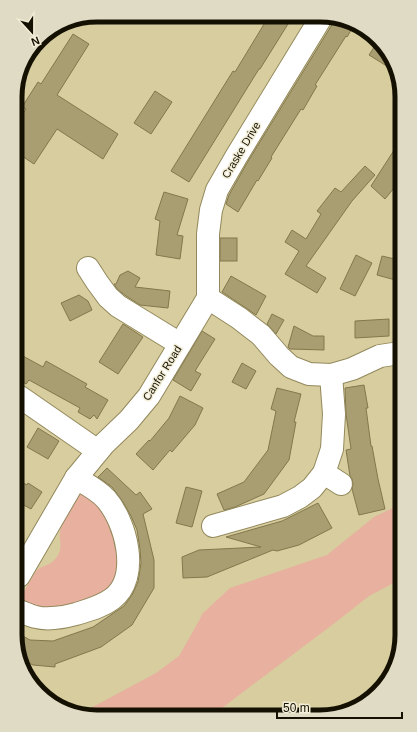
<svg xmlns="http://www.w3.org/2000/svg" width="417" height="732" font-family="Helvetica,sans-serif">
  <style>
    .green { fill: #e8b09f }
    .building { fill: #a99e71; stroke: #82784c }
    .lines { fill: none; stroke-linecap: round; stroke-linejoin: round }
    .minor-casing { stroke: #93895c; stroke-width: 24 }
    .minor { stroke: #fff; stroke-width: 22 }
    .labels { text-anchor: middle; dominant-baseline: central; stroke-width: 3; stroke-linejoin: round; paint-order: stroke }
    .street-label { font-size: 11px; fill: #151102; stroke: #f2edd6 }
    .rim { fill: none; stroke: #151102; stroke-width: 5 }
  </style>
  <rect width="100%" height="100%" fill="#d7cd9e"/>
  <g class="green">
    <path d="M82,490L97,500L116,536L119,573L103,596L48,611L19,603V600L36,571C42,565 51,566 56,558C65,547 57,538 61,528C66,516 76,502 82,490Z"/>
    <path d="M401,504V579L369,596L336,622L214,714L85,716L89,709L156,673L179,656L200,619L202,614L230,588L327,555L374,517Z"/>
  </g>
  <g class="building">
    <path d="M269,16H293L260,69H259L189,182L171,171L233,71L235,72Z"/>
    <path d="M334,17H336L354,25L347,37L346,36L315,85L317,86L303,110L301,109L271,157L272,158L258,181L257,180L238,212L226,204L229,195L247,163L333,23Z"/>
    <path d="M73,34L89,44L57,95L118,134L103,159L57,129L34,164L16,152V124L26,109L22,107L38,82L41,84Z"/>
    <path d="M378,41L398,70V73L369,55Z"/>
    <path d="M155,91L172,102L151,134L134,123Z"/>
    <path d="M398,144V183L385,199L371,186Z"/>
    <path d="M365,166L375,175L352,201L306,266L326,278L317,293L285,274L299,251L285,242L292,230L306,239L321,214L317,211L335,188L341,192Z"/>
    <path d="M164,192L188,199L177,235L183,236L180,259L156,255L160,221L155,219Z"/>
    <rect x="220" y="238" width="17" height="23"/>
    <path d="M356,255L372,263L355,296L340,289Z"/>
    <path d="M382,256L399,260V281L377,275Z"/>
    <path d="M128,271L140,278L135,287L170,291L168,308L140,305L126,296L117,289L114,284H116L120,275Z"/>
    <path d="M231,276L266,296L256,315L246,308L222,292Z"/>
    <path d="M79,295L88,301L92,310L70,321L61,303Z"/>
    <path d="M272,314L284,320L276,334L267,324Z"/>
    <path d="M389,319V336L355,338V321Z"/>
    <path d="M123,324L143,337L118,374L99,362Z"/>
    <path d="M294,326L313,336H324V350L290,349L288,347Z"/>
    <path d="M202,331L215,339L195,371L201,374L191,391L173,380Z"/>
    <path d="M21,355L43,367L46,361L87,384L85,387L108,400L97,419L94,415L90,419L78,412L80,408L29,380L26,384L18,379L17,362Z"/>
    <path d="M242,363L256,371L246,389L232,382Z"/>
    <path d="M364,385L368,408H366L371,446H372L378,479L385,509L359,515L352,489L353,484L352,479L350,476L346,450L351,449L346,414L345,388Z"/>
    <path d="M277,388L301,394L294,422H296L289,460L264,494L235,507L224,510L217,494L244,482L268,450L276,411L271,409Z"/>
    <path d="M180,396L203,408L195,425L172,452L170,450L153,470L136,454L149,440L150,441L169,418Z"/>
    <path d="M38,428L59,441L48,459L27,447Z"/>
    <path d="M107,468L136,495L140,492L152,509L143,514L154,560V588L132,625L101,647L55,664V667L33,665L19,658V634L30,640L53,641L93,627L124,606L132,595L138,582L141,563L140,549L137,530L131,516L123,502L112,487L98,477Z"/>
    <path d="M18,480L27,485L28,483L42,492L31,509L18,502Z"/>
    <path d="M186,487L202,491L192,527L176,523Z"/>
    <path d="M318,503L332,528L299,545L277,551L273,550L207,577L183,578L182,557L199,550L261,547L226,537L282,521Z"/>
  </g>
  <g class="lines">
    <g class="minor-casing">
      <g id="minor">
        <path d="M88,268L97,282L108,297L118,306L180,344"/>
        <path d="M208,298V234L211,210L217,190L236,157L322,16"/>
        <path d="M208,298L239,318L261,335L279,356L291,367L309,374L331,375L352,369L380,356L400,353"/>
        <path d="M20,397L98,451"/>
        <path d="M324,473L341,484"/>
        <path d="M213,526L283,506L300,497L312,488L324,473L332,449L334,414L331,375"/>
        <path d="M19,576L76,478L104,444L129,420L149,396L208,298"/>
        <path d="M19,611C25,613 30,616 36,617C47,620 65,617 76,614C89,610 101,607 112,599C141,577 126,522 106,499C98,490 86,484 76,478"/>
      </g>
    </g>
    <use href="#minor" class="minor"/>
  </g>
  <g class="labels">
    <g class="street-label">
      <text transform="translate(241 150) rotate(-59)">Craske Drive</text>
      <text transform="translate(162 373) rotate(-58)">Canfor Road</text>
    </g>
  </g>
  <path d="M0 0H417V732H0ZM97 22H320A75 75 0 0 1 395 97V635A75 75 0 0 1 320 710H97A75 75 0 0 1 22 635V97A75 75 0 0 1 97 22Z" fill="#e0dbc5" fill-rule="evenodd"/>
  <path class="rim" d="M97 22H320A75 75 0 0 1 395 97V635A75 75 0 0 1 320 710H97A75 75 0 0 1 22 635V97A75 75 0 0 1 97 22Z"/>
  <g transform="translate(32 32) rotate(159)" stroke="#f2edd6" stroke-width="3" paint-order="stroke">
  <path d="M0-3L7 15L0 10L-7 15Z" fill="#151102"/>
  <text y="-6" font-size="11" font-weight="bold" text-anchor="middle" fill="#151102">N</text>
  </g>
  <path d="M277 712v6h125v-6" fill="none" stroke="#151102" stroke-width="2"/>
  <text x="283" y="712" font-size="12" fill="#151102" stroke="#f2edd6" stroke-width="3" paint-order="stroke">50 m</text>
</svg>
